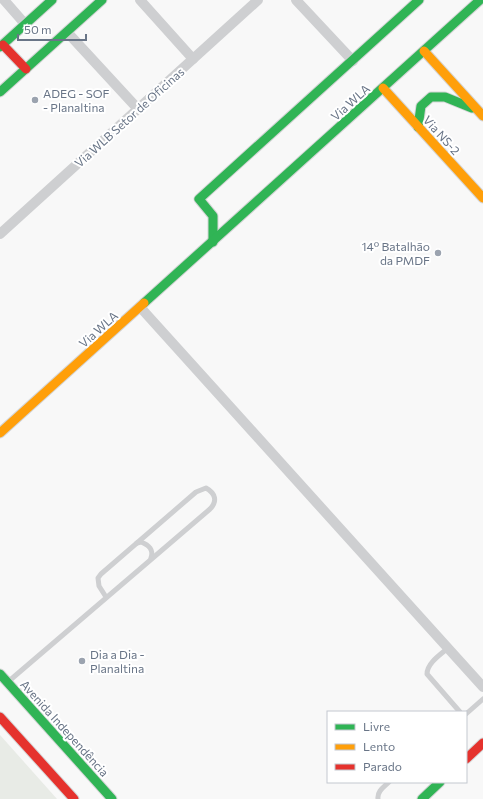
<svg xmlns="http://www.w3.org/2000/svg" width="483" height="799" font-family="Commissioner,sans-serif">
  <style>
    .green { fill: #e8ebe6 }
    .lines { fill: none; stroke-linecap: round; stroke-linejoin: round }
    .fast-casing { stroke: #d4d5d6; stroke-width: 11 }
    .slow-casing { stroke: #d4d5d6; stroke-width: 11 }
    .jam-casing { stroke: #d4d5d6; stroke-width: 11 }
    .lane { stroke: #cecfd1; stroke-width: 5 }
    .street { stroke: #cecfd1; stroke-width: 10 }
    .fast { stroke: #30b455; stroke-width: 9 }
    .slow { stroke: #ff9f0a; stroke-width: 9 }
    .jam { stroke: #e5322d; stroke-width: 9 }
    .poi-dot { fill: #9ba3af; stroke: #fff; stroke-width: 1.5 }
    .labels { text-anchor: middle; dominant-baseline: central; stroke-width: 4; stroke-linejoin: round; paint-order: stroke }
    .poi-label { font-size: 12px; fill: #697587; stroke: #fff; text-anchor: start }
    .street-label { font-size: 12px; fill: #697587; stroke: #fff }
  </style>
  <rect width="100%" height="100%" fill="#f8f8f8"/>
  <path class="green" d="M0,735L57,799H0Z"/>
  <g class="lines">
    <g class="fast-casing">
      <g id="fast">
        <path d="M0,47L52,0"/>
        <path d="M0,92L102,0"/>
        <path d="M418,127L421,106L431,97H445L472,108"/>
        <path d="M213,242V216L199,199L419,0"/>
        <path d="M144,303L480,0"/>
        <path d="M0,674L112,799"/>
        <path d="M422,799L440,782"/>
      </g>
    </g>
    <g class="slow-casing">
      <g id="slow">
        <path d="M424,51L483,116"/>
        <path d="M383,88L483,198"/>
        <path d="M0,433L144,303"/>
      </g>
    </g>
    <g class="jam-casing">
      <g id="jam">
        <path d="M3,45L26,69"/>
        <path d="M0,717L74,799"/>
        <path d="M466,759L483,743"/>
      </g>
    </g>
    <g class="lane">
      <path d="M137,543L141,542C149,545 154,550 151,558"/>
      <path d="M448,648C441,654 427,663 427,674L460,712"/>
      <path d="M9,681L210,509C218,501 215,493 206,488L196,492L101,574L98,578L99,586L106,597"/>
      <path d="M466,714L483,699"/>
      <path d="M378,799C377,791 384,787 389,782"/>
    </g>
    <g class="street">
      <path d="M4,0L25,24"/>
      <path d="M140,0L193,59"/>
      <path d="M296,0L353,61"/>
      <path d="M67,32L138,109"/>
      <path d="M0,234L258,0"/>
      <path d="M140,307L483,687"/>
    </g>
    <use href="#fast" class="fast"/>
    <use href="#slow" class="slow"/>
    <use href="#jam" class="jam"/>
  </g>
  <g class="poi-dot">
    <circle cx="35" cy="100" r="4"/>
    <circle cx="438" cy="253" r="4"/>
    <circle cx="82" cy="661" r="4"/>
  </g>
  <g class="labels">
    <g class="poi-label">
      <text x="43" y="93">ADEG - SOF<tspan x="43" dy="14">- Planaltina</tspan></text>
      <text x="430" y="246" text-anchor="end">14º Batalhão<tspan x="430" dy="14">da PMDF</tspan></text>
      <text x="90" y="654">Dia a Dia -<tspan x="90" dy="14">Planaltina</tspan></text>
    </g>
    <g class="street-label">
      <text transform="translate(350 102) rotate(-42)">Via WLA</text>
      <text transform="translate(129 117) rotate(-42)">Via WLB Setor de Oficinas</text>
      <text transform="translate(442 135) rotate(48)">Via NS-2</text>
      <text transform="translate(98 329) rotate(-42)">Via WLA</text>
      <text transform="translate(65 728) rotate(48)">Avenida Independência</text>
    </g>
  </g>
  <rect x="327" y="711" width="140" height="72" fill="#ffffff" stroke="#c3c8cf"/>
  <rect x="335" y="724" width="20" height="6" fill="#30b455" stroke="#c3c8cf"/>
  <text x="363" y="731" font-size="12" fill="#697587">Livre</text>
  <rect x="335" y="744" width="20" height="6" fill="#ff9f0a" stroke="#c3c8cf"/>
  <text x="363" y="751" font-size="12" fill="#697587">Lento</text>
  <rect x="335" y="764" width="20" height="6" fill="#e5322d" stroke="#c3c8cf"/>
  <text x="363" y="771" font-size="12" fill="#697587">Parado</text>
  <path d="M18 34v6h68v-6" fill="none" stroke="#697587" stroke-width="2"/>
  <text x="24" y="34" font-size="12" fill="#697587" stroke="#ffffff" stroke-width="3" paint-order="stroke">50 m</text>
</svg>
